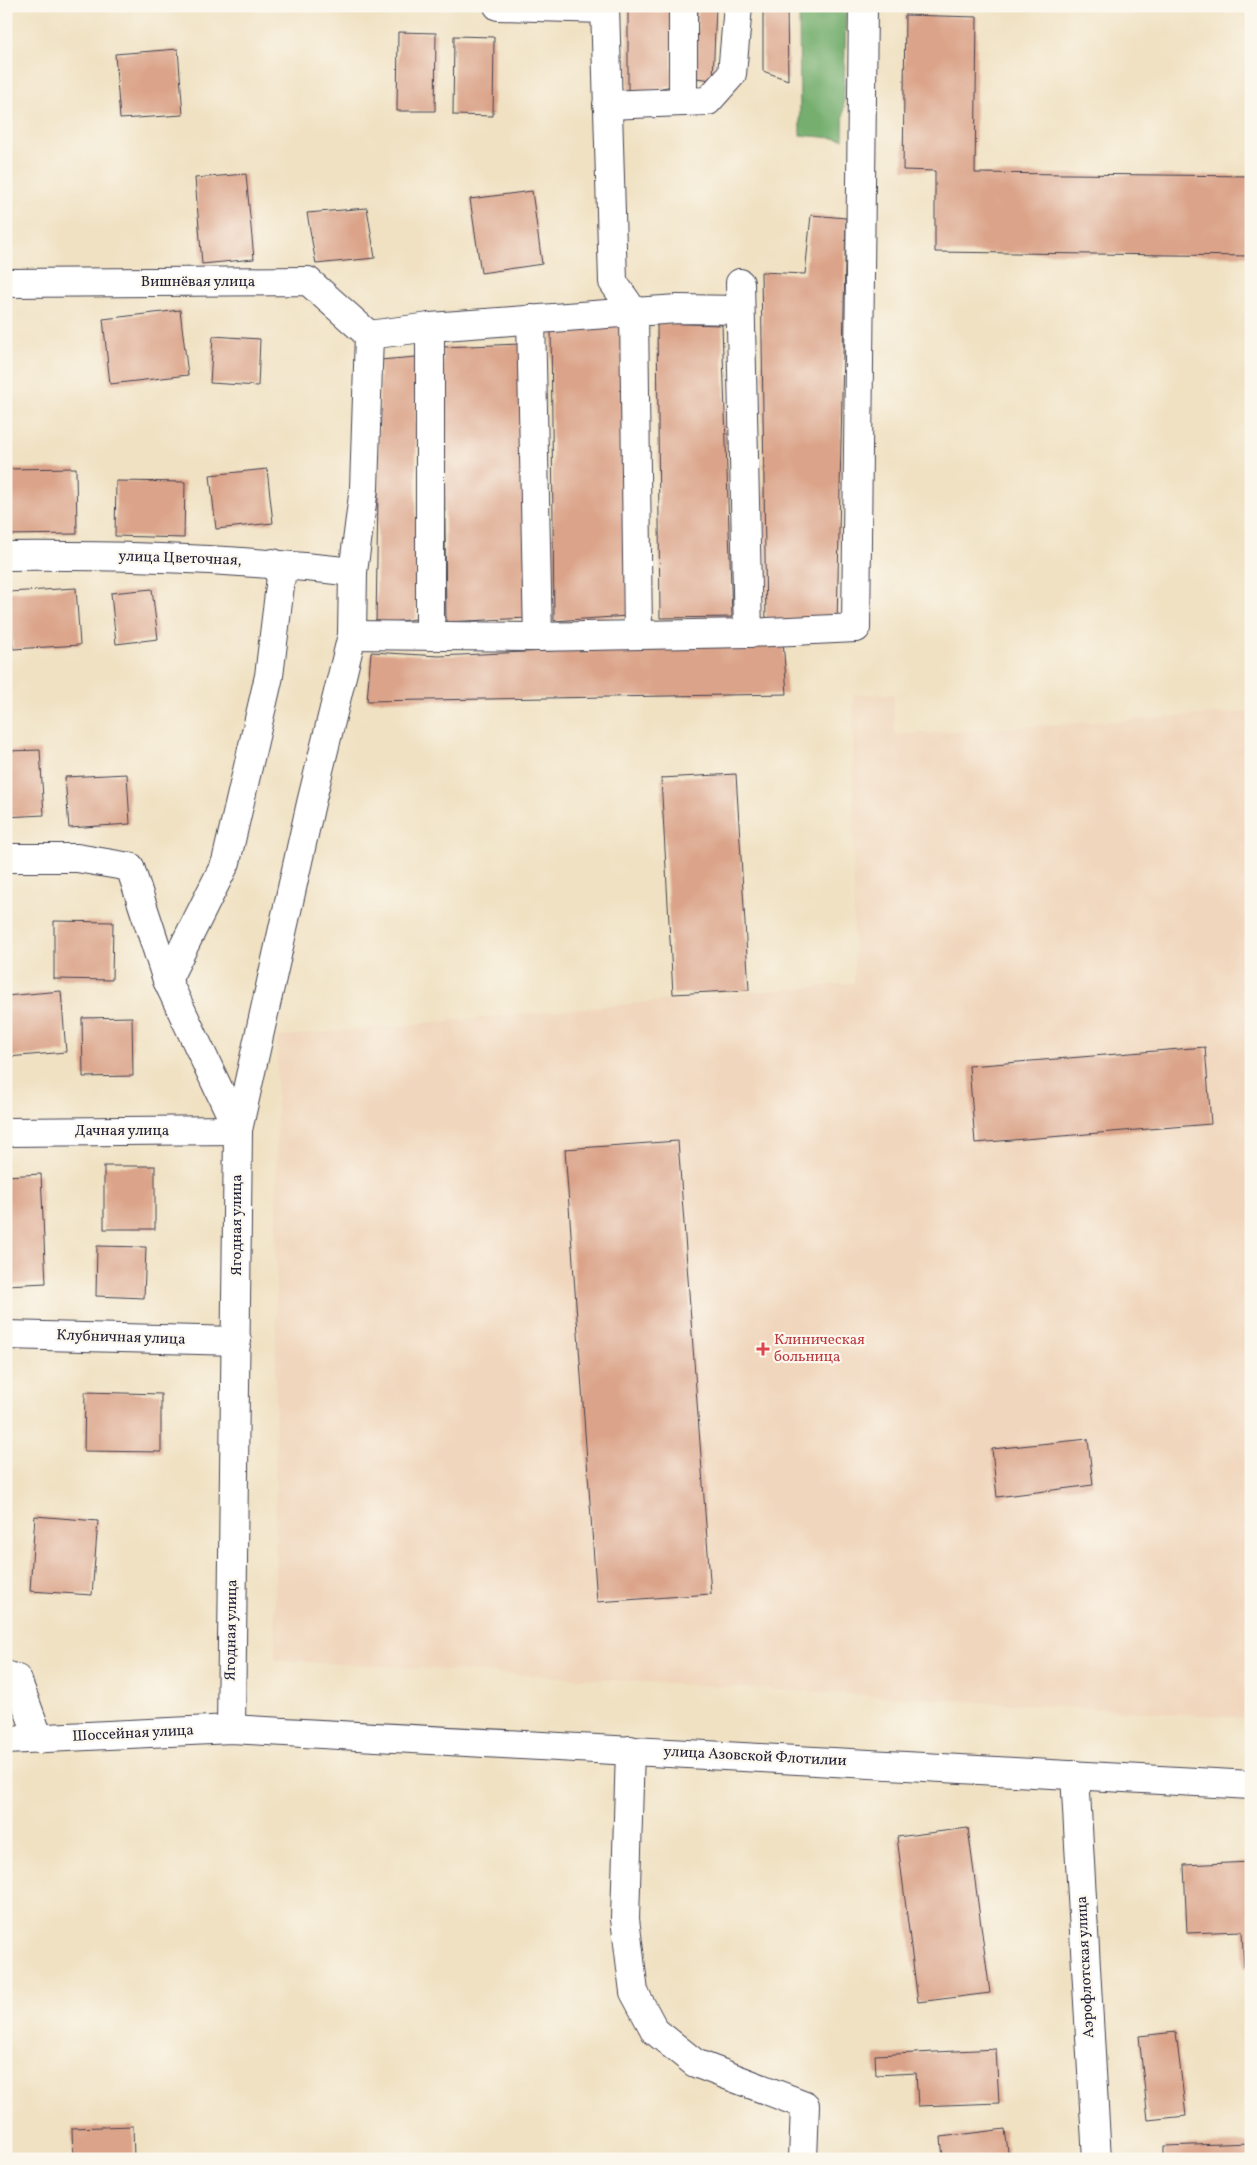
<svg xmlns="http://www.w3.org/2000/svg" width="1257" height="2165" font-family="Vollkorn,serif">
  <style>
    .built { fill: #f0d6bc }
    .forest { fill: #74ae6e; stroke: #4b6854 }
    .building { fill: #dba48a }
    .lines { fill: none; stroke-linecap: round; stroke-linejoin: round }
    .minor-casing { stroke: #413f4f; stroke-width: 30 }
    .minor { stroke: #fff; stroke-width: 28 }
    .health-dot { fill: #e0444e; stroke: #fbf7ec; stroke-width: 2 }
    .labels { text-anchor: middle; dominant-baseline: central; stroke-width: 4.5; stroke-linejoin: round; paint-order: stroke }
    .street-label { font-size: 15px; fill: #22223b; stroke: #fbf7ec }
    .health-label { font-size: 15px; fill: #be3a42; stroke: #fbf7ec; text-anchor: start }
  </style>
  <rect width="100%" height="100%" fill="#fbf7ec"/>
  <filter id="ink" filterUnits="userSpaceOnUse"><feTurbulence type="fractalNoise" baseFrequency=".02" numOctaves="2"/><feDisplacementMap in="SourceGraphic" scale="10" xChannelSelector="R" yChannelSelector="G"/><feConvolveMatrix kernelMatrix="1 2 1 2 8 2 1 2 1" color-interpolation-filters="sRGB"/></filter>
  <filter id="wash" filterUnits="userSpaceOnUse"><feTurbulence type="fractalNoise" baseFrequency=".0096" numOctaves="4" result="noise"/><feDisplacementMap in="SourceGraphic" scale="20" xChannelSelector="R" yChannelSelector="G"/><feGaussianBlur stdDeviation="1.12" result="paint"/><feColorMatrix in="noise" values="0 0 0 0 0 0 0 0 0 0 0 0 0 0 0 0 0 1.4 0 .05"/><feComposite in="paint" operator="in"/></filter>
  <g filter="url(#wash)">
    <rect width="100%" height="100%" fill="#f0e1c2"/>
    <path class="built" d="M853,694H893L895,735L1251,712V1718L275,1660L277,1037L854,983Z"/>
    <path class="forest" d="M799,6H846L843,139L800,135Z"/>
    <g id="blocks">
      <g class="building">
        <path d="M628,6H672V86L628,95Z"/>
        <path d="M698,6H716L713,80L696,78Z"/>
        <path d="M763,6H787L788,80L763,71Z"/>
        <path d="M905,15L977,17L975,173L1251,176V256L935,252V171L903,170Z"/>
        <path d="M398,32L436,33L435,111H397Z"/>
        <path d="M454,36L494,37L493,116L453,115Z"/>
        <path d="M178,49L183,115L120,119L115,54Z"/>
        <path d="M246,174L254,259L202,264L195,178Z"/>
        <path d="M532,191L542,264L481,273L470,199Z"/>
        <path d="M367,208L375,258L316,264L307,213Z"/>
        <path d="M811,215L846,218L837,624L766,625L761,272L805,274Z"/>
        <path d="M180,310L188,375L110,384L103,319Z"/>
        <path d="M623,322L628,616L554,621L551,323Z"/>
        <path d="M657,323L722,325L732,617L660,618Z"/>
        <path d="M213,336L260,339L258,386L210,383Z"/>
        <path d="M521,344L528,618L446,622L443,347Z"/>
        <path d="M416,357V619L376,624L380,360Z"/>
        <path d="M76,468L77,534L6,535V469Z"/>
        <path d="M267,469L273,523L216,529L210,475Z"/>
        <path d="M116,481L185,482L184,538L115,536Z"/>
        <path d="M76,588L80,645L13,649L9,592Z"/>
        <path d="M152,589L158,639L116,644L111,593Z"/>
        <path d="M783,640L787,694L367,701L371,652L439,656Z"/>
        <path d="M40,750L44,815L6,817V751Z"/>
        <path d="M127,774L130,824L69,828L65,777Z"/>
        <path d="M736,774L749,990L673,994L661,778Z"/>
        <path d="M54,921L113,922L112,980L54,979Z"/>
        <path d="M61,991L66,1052L8,1057L6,996Z"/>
        <path d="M132,1017L133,1076L83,1077L82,1018Z"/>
        <path d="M1205,1047L1211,1124L975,1143L969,1066Z"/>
        <path d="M678,1141L711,1594L597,1602L565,1149Z"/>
        <rect x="104" y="1166" width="51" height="63"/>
        <path d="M41,1174L46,1283L6,1285V1176Z"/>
        <path d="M97,1246L146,1247L144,1298L96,1296Z"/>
        <path d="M85,1392L161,1394V1452L84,1451Z"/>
        <path d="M1088,1439L1093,1485L997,1497L992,1449Z"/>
        <path d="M35,1516L98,1521L92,1595L30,1591Z"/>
        <path d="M968,1828L990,1993L918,2002L897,1837Z"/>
        <path d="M1251,1862V1968H1244L1242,1931L1187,1933L1184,1865Z"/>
        <path d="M1176,2032L1186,2116L1148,2120L1139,2036Z"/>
        <path d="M996,2049L999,2103L918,2106L916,2073L876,2075L875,2055Z"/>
        <path d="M133,2126L134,2159H73L72,2128Z"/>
        <path d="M1005,2129L1009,2159H943L941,2137Z"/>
        <path d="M1251,2143V2159H1164V2146Z"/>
      </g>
    </g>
  </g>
  <g filter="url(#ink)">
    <use href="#blocks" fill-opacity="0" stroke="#413f4f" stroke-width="1"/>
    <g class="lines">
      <g class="minor-casing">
        <g id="minor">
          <path d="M498,6L605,9"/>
          <path d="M683,102V6"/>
          <path d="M607,105L708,101L732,74L738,6"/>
          <path d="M6,283L308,281L369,335"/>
          <path d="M740,283L748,633L856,628L863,6"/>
          <path d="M531,319L538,637"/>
          <path d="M369,335L430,327L634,312L613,282L605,6"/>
          <path d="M6,556C122,555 238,559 353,572"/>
          <path d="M352,635L533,637L748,633"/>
          <path d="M638,635L634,312L678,309L740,310"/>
          <path d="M430,636V327"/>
          <path d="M6,858H77L130,867L167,980L238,1130L231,1729"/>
          <path d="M167,980L226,862L269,676L281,577L273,563"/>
          <path d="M6,1132L238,1130L311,803L352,635L353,572L364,488L369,335"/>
          <path d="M6,1335L237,1341"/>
          <path d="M6,1675L17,1679L39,1739"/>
          <path d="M6,1740L231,1729L1251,1785"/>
          <path d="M630,1750L625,1919L634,1992L655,2031L695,2063L805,2105L803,2159"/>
          <path d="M1075,1775L1097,2159"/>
        </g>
      </g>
      <use href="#minor" class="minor"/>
    </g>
  </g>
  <path class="health-dot" d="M760.5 1341.5h5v5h5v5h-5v5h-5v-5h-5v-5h5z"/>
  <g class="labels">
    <g class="street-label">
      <text x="198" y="282">Вишнёвая улица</text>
      <text transform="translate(180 559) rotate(2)">улица Цветочная,</text>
      <text x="122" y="1131">Дачная улица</text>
      <text transform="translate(237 1225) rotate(-90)">Ягодная улица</text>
      <text transform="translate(121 1338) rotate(2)">Клубничная улица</text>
      <text transform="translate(232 1630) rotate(-89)">Ягодная улица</text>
      <text transform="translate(133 1734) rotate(-3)">Шоссейная улица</text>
      <text transform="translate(755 1757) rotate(3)">улица Азовской Флотилии</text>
      <text transform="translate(1086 1967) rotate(-93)">Аэрофлотская улица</text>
    </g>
    <g class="health-label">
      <text x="774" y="1340">Клиническая<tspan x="774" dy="17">больница</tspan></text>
    </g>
  </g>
  <rect width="1257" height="2165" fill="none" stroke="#fbf7ec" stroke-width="25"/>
</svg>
